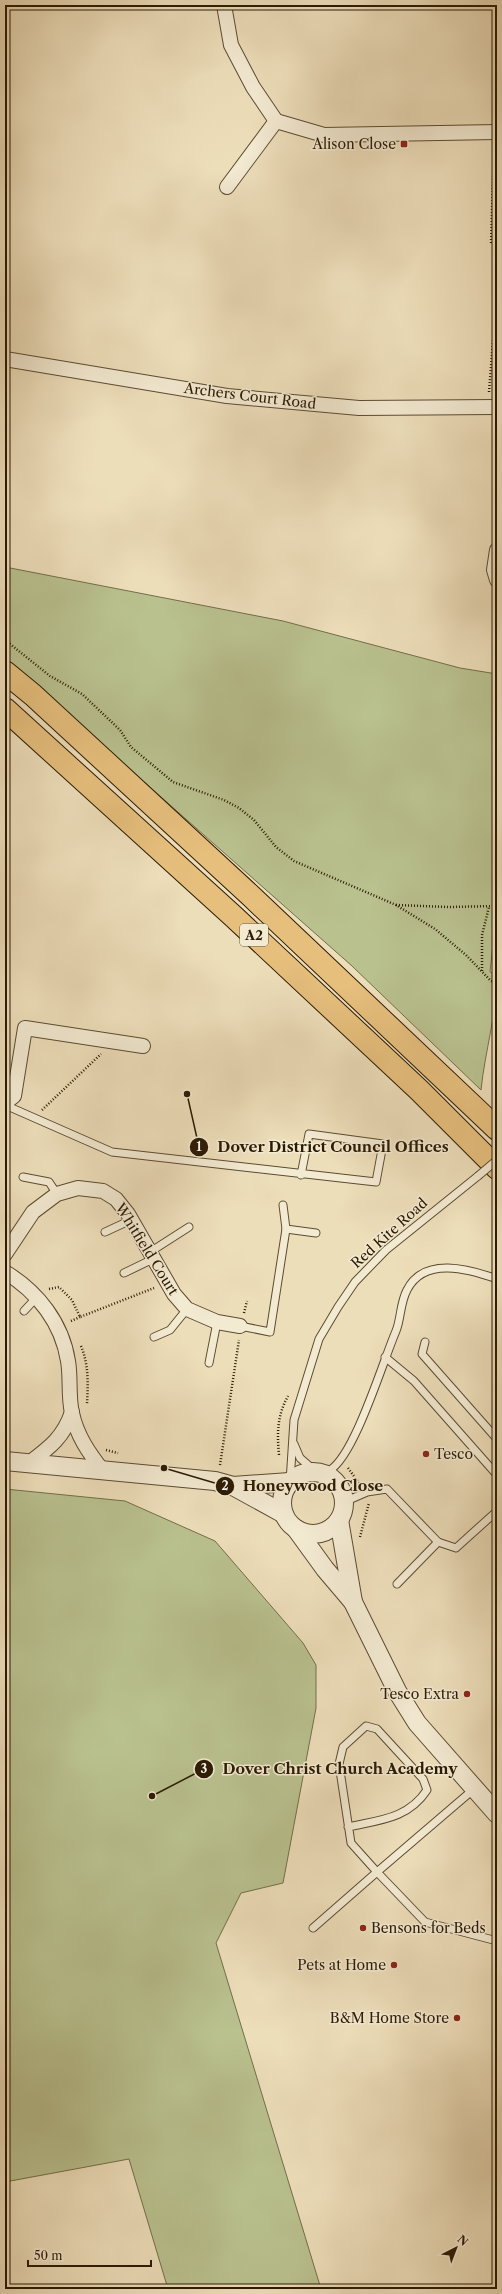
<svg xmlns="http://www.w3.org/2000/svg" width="502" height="2294" font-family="'Libre Caslon Text',serif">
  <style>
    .green { fill: #b9c18f; stroke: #726e49 }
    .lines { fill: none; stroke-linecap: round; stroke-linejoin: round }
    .service-casing { stroke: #5c4b31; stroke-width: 9 }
    .minor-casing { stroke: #5c4b31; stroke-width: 16 }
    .tertiary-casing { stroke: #5c4b31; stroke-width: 20 }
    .trunk-casing { stroke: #2b1a03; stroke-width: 24 }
    .path { stroke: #2b1a03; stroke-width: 2.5; stroke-dasharray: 1 2; stroke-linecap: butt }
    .service { stroke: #f3ead2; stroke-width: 7 }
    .minor { stroke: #f3ead2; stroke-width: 14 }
    .tertiary { stroke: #f3ead2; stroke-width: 18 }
    .trunk { stroke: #e6bf7d; stroke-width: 22 }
    .service-bridge-casing { stroke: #5c4b31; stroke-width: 9; stroke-linecap: butt }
    .service-bridge { stroke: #f3ead2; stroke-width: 7 }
    .poi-dot { fill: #8f2418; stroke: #f3ead2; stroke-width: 1.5 }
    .labels { text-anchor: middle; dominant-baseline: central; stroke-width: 3; stroke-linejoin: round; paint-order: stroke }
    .shield { fill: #f3ead2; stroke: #675841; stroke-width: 1 }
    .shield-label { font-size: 13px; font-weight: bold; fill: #2b1a03 }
    .poi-label { font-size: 14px; fill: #2b1a03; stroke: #f3ead2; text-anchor: end }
    .street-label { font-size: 14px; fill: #2b1a03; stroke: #f3ead2 }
    .leader { fill: none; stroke: #2b1a03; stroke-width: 1.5 }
    .callout-dot { fill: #2b1a03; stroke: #f3ead2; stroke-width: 1.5 }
    .mark-label { font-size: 12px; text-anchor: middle; font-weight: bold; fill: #fff }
    .callout-label { font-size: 15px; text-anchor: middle; font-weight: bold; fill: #2b1a03; stroke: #f3ead2; stroke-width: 3; stroke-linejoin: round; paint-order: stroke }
  </style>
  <rect width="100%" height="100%" fill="#eddeba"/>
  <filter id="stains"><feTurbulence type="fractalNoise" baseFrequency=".005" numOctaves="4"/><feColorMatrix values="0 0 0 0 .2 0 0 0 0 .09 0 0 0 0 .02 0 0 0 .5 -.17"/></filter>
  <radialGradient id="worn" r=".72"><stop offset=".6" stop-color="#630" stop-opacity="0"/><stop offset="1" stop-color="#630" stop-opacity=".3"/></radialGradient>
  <g class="green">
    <path d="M5,567L283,621L460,668L497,674V906L490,972L497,975C497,1013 485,1051 481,1090L352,966L5,659Z"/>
    <path d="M5,1489L125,1501L215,1541L303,1643L316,1665V1708L283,1883L241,1893L216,1943L321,2289H168L129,2159L5,2182Z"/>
  </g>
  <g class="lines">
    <g class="service-casing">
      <g id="service">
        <path d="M5,1105L112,1152L376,1182L383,1144L309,1134L301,1175"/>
        <path d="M23,1177L49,1182L57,1194"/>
        <path d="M286,1229L316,1233"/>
        <path d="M105,1232L131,1220"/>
        <path d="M150,1252L189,1227"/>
        <path d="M124,1273L153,1259"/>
        <path d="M24,1311L37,1297"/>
        <path d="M240,1326L270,1332L286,1229L283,1205"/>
        <path d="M154,1337L170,1330L187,1309"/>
        <path d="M425,1342L422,1354L497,1439"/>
        <path d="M385,1357L414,1381L497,1475"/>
        <path d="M209,1363L217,1322"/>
        <path d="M294,1444L300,1458L316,1472C320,1472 327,1472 330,1470C355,1455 383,1361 396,1331C401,1319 400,1303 407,1290C424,1256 469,1269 497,1279"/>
        <path d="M290,1482L294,1420L319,1339L338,1307L355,1282L386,1250L478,1176"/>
        <path d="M344,1502L367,1492L387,1489L438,1542L456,1548L497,1511"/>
        <path d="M397,1584L438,1542"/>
        <path d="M474,1789L377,1872L425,1922L497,1941"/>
        <path d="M313,1928L377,1872L351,1843L339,1764L343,1747L366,1726L377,1729L423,1779L427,1790C408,1819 379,1820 348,1827"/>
        <path d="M126,2289H142"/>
      </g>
    </g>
    <g class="minor-casing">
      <g id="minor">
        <path d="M224,5L231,45L253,87L276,121L324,135L497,132"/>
        <path d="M227,187L276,121"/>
        <path d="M5,359L227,396L359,408L497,407"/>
        <path d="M497,550L494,570L497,580"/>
        <path d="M5,1103L14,1096L25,1028L143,1046"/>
        <path d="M5,1254L33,1212L57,1194L78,1188L103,1191L116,1199L128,1214L174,1294L187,1309L217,1322L240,1326"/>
        <path d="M5,1272C38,1292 62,1323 68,1361C71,1378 68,1396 72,1413C77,1436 89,1453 103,1471"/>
        <path d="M29,1463C49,1448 64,1437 72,1412"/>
      </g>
    </g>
    <g class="tertiary-casing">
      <g id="tertiary">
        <path d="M5,1461L215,1481L233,1486L284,1514"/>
        <circle cx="313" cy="1503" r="31"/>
        <path d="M233,1486L290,1482"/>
        <path d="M339,1520L353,1602"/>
        <path d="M296,1529L325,1569L353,1602L397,1691L417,1723L497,1814"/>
      </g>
    </g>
    <g class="trunk-casing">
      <g id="trunk">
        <path d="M5,672L33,695L251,896L497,1129"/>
        <path d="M5,709L233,916L419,1090L497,1168"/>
      </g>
    </g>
    <g class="path">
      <path d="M494,146L491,244L497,243"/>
      <path d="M489,392L497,289"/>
      <path d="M5,640L50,676L82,694L120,730L131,747L173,782L224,800L239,808L254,820L276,847L294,861L396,905L435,929L466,955L491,981L497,983"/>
      <path d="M396,905L448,907L497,906"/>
      <path d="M482,971V935L489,907"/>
      <path d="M42,1110L101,1054"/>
      <path d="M49,1289L59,1287L72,1300L80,1317L154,1288"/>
      <path d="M244,1313L247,1301"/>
      <path d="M71,1321L80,1317"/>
      <path d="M81,1346C89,1365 88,1385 87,1404"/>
      <path d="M106,1450L118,1453"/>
      <path d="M279,1455C277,1433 277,1416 288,1396"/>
      <path d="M220,1465L239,1340"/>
      <path d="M348,1468L359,1483"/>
      <path d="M360,1537L369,1503"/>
    </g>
    <use href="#service" class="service"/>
    <use href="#minor" class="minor"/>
    <use href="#tertiary" class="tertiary"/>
    <use href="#trunk" class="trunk"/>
    <g class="service-bridge-casing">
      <path id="service-bridge" d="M478,1176L497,1160"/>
    </g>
    <use href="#service-bridge" class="service-bridge"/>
  </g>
  <g class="poi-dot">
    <rect x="400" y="140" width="8" height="8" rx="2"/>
    <circle cx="426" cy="1454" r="4"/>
    <circle cx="467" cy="1694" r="4"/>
    <circle cx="363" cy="1928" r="4"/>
    <circle cx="394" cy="1965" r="4"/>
    <circle cx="457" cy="2018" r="4"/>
  </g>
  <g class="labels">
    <rect class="shield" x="240" y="924" width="28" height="22" rx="3"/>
    <g class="shield-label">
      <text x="254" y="935">A2</text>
    </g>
    <g class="poi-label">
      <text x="396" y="144">Alison Close</text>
      <text x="434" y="1454" text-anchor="start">Tesco</text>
      <text x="459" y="1694">Tesco Extra</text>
      <text x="371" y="1928" text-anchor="start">Bensons for Beds</text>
      <text x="386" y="1965">Pets at Home</text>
      <text x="449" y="2018">B&amp;M Home Store</text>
    </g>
    <g class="street-label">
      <text transform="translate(250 396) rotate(7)">Archers Court Road</text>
      <text transform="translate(389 1233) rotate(-42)">Red Kite Road</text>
      <text transform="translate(147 1249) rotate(58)">Whitfield Court</text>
    </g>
  </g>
  <path class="leader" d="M187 1094L199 1147M164 1468L225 1486M152 1796L204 1769"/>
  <g class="callout-dot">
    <circle cx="187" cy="1094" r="4"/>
    <circle cx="164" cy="1468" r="4"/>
    <circle cx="152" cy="1796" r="4"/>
    <circle cx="199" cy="1147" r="10"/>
    <circle cx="225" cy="1486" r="10"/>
    <circle cx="204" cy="1769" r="10"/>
  </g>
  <g class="mark-label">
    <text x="199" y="1151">1</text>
    <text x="225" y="1490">2</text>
    <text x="204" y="1773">3</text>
  </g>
  <g class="callout-label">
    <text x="333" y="1152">Dover District Council Offices</text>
    <text x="313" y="1491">Honeywood Close</text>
    <text x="340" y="1774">Dover Christ Church Academy</text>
  </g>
  <rect width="502" height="2294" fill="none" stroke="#eddeba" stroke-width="20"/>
  <rect x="6" y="6" width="490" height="2282" fill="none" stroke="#2b1a03" stroke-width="2"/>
  <rect x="10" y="10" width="482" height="2274" fill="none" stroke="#2b1a03"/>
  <g transform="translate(456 2248) rotate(42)" stroke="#f3ead2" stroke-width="3" paint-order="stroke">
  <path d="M0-3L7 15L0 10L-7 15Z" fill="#2b1a03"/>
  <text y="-6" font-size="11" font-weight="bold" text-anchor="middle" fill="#2b1a03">N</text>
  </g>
  <path d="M28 2260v6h123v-6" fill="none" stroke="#2b1a03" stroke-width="2"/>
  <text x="34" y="2260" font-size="12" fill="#2b1a03" stroke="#f3ead2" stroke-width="3" paint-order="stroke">50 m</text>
  <rect width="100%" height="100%" filter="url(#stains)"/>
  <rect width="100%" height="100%" fill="url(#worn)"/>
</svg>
